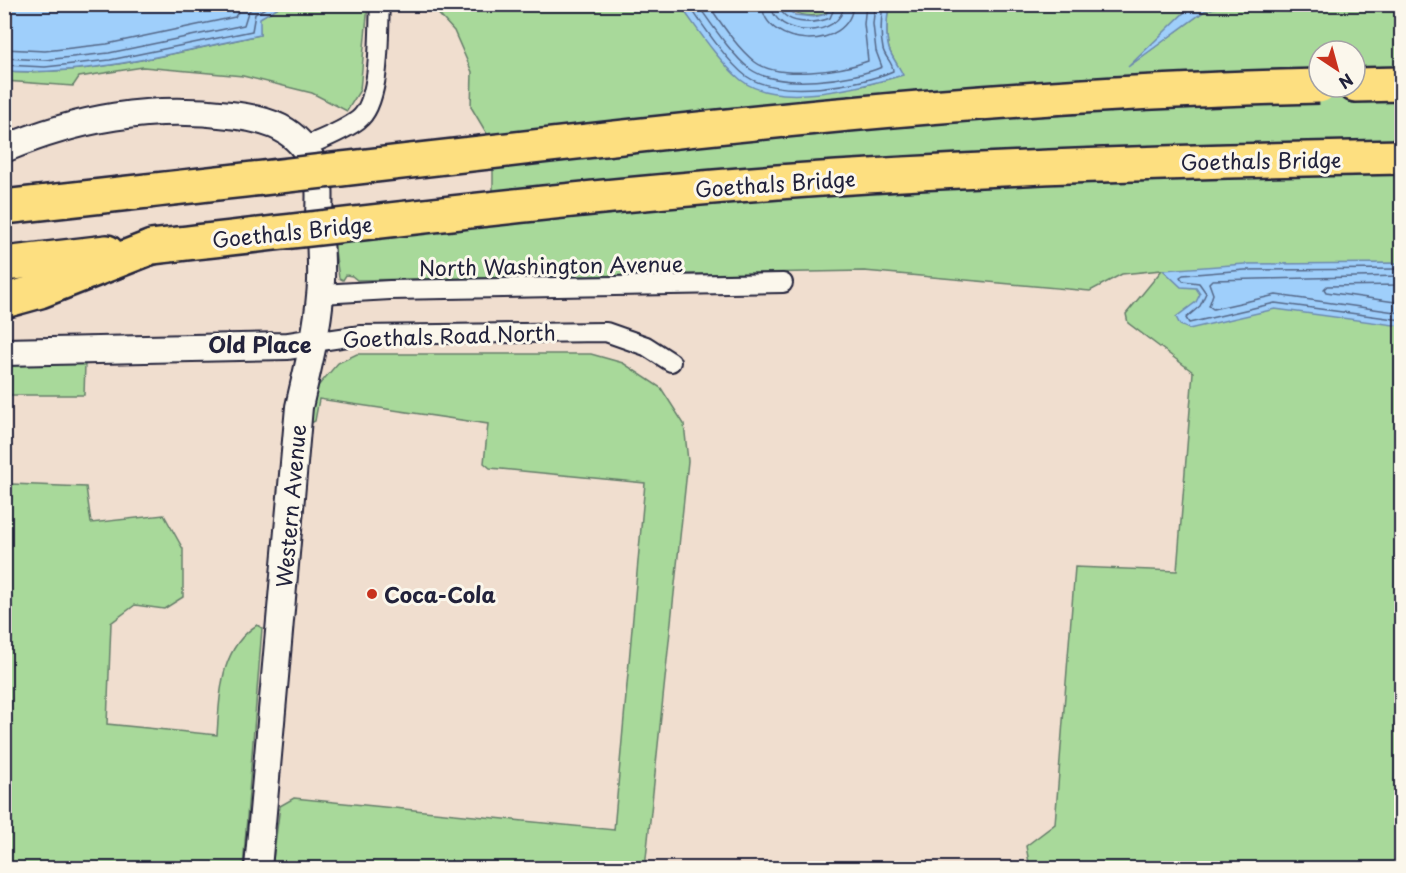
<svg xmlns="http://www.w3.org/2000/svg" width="1406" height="873" font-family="'Playpen Sans',sans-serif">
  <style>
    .green { fill: #a8d99a; stroke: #657e6a; stroke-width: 1.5; fill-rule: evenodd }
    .water { fill: #9fcffb; stroke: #6d8aae; stroke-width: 1.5 }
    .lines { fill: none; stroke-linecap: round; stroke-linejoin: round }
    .shore { stroke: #546788; stroke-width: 1.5 }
    .street-casing { stroke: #22223b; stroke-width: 22 }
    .secondary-casing { stroke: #22223b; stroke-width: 30 }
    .highway-casing { stroke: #22223b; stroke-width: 38 }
    .street { stroke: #fbf7ec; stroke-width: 18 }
    .secondary { stroke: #fbf7ec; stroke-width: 26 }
    .highway { stroke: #fddf80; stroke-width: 33 }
    .highway-bridge-casing { stroke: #22223b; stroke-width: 38; stroke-linecap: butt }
    .highway-bridge { stroke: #fddf80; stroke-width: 33 }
    .poi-dot { fill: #c8321e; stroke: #fbf7ec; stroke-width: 2 }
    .labels { text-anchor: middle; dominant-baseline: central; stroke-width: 6; stroke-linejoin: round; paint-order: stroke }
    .street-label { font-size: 21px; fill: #22223b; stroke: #fbf7ec }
    .poi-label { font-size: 21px; font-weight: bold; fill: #22223b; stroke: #fbf7ec; text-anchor: start }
    .neighbourhood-label { font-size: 22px; font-weight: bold; fill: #22223b; stroke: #fbf7ec }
  </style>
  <rect width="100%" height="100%" fill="#f0decf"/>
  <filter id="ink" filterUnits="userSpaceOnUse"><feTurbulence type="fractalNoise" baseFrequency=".0167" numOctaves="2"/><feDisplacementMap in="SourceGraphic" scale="12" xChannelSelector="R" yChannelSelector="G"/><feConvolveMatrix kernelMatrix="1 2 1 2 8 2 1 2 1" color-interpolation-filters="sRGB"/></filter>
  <g filter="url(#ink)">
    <g class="green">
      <path d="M282,5H368L360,90L347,111L312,93L243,76L143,67L79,77L73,86L5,81L4,71C91,76 175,53 260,35L259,18Z"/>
      <path d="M390,5H680L704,37L862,86L902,75C899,66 892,58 889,49C885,35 887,18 889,5H1192L1133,63L1206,10L1226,5H1401V868H1030L1026,846L1055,824L1075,567L1177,571L1193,372L1128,323L1126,314L1162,270L1122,274L1090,291L864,271L357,280L352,276L346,275L343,280L339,278L333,237L493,221V144L471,107L472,72L454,31L432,7ZM1319,51H1355V87H1319Z"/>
      <path d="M781,5H831L826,14C808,18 796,15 781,5Z"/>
      <path d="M357,354H591L623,363L661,388L684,424L688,461L645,868H272L280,806L294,798L614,830L645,483L490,468L484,463L488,424L319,399L315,421L309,424L311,394L338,363Z"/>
      <path d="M85,363L84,395H5V366Z"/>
      <path d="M11,484L86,487L91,523L164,515L183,549V597L164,609L135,605L111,623L107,724L217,735C220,695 219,649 257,625L262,628L243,868H5V491Z"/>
    </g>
    <g class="water">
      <path d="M4,5L5,4L282,5L260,18V35C176,52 92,76 5,71Z"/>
      <path d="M680,5H781L795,15L814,17L826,14L831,5H889C887,18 885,35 889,49C892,58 899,66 903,75C862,87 777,109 741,80C718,61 697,28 680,5Z"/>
      <path d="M1192,5H1226L1206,10L1128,67Z"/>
      <path d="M1401,263V326L1275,309L1189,329L1180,325L1176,317L1196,302L1200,294L1196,288L1181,287L1163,270L1245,264Z"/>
    </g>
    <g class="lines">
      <g class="shore">
        <path d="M688,4C702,24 727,62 746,76C779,99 859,86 893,71C893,62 885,58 883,49C880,35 881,19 883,4"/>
        <path d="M697,4C710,22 733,57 750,69C779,90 852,80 882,67L876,51L873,24L875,4"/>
        <path d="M708,4C721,23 737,48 755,62C779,80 842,71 868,61L864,24L866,4"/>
        <path d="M762,4C764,49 851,52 853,4"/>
        <path d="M771,4C773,38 842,40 844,4"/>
        <path d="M779,4C782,26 815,24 830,18L836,4"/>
        <path d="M4,49L45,51L107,44L235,17L242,4"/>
        <path d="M4,58L45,60L109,53L244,25L248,12L256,4"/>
        <path d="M4,65L45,67L110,60L252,31L255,14L272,4"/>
        <path d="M1402,269L1245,270L1183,275L1180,277L1183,281L1199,283L1206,293L1200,306L1186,318L1189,323L1275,303L1402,320"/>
        <path d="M1402,276L1212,280L1209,283L1213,294L1209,306L1213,309L1276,295L1402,313"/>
        <path d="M1402,285L1327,286L1324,289L1326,292L1402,303"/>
      </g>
      <g class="street-casing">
        <g id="street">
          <path d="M304,147C322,139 342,132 358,120C382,102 378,33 380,4"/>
          <path d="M321,294L390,290L783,283"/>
          <path d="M314,342L361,335L606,332L646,346L671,362"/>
        </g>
      </g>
      <g class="secondary-casing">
        <g id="secondary">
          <path d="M4,149C78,118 150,105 230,115C267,119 298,128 314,165C322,181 319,202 319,219C320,244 323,271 320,296C317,334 307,370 299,407L258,868"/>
          <path d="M4,352L288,346L314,342"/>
        </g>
      </g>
      <g class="highway-casing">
        <g id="highway">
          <path d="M1355,85L1402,84"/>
          <path d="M4,207L147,191"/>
          <path d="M4,264L107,252"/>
          <path d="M4,301L40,291L152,247"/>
        </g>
      </g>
      <use href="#street" class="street"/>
      <use href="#secondary" class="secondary"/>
      <use href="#highway" class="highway"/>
      <g class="highway-bridge-casing">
        <g id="highway-bridge">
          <path d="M147,191C536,148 927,94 1319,86"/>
          <path d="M152,247C360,224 569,197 778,182C986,167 1193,161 1402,157"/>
        </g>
      </g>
      <use href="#highway-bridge" class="highway-bridge"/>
    </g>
  </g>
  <circle class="poi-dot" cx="372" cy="594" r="6"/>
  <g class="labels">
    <g class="street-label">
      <text transform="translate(1261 160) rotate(-1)">Goethals Bridge</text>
      <text transform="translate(775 183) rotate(-4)">Goethals Bridge</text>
      <text transform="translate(292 231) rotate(-6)">Goethals Bridge</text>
      <text transform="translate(551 265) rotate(-1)">North Washington Avenue</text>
      <text transform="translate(449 335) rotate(-2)">Goethals Road North</text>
      <text transform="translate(290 506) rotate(-85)">Western Avenue</text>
    </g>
    <g class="poi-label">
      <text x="384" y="594">Coca-Cola</text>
    </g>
    <g class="neighbourhood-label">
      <text x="260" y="343">Old Place</text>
    </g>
  </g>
  <rect width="1406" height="873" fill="none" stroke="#fbf7ec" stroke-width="24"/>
  <rect x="12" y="12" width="1382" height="849" fill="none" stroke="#22223b" stroke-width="2" filter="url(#ink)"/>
  <g transform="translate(1337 69) rotate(144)"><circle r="28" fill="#fbf7ec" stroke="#a4a2a5" stroke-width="1.5"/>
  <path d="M0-4.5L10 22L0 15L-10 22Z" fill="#c8321e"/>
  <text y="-9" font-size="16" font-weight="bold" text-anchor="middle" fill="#22223b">N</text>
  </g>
</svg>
